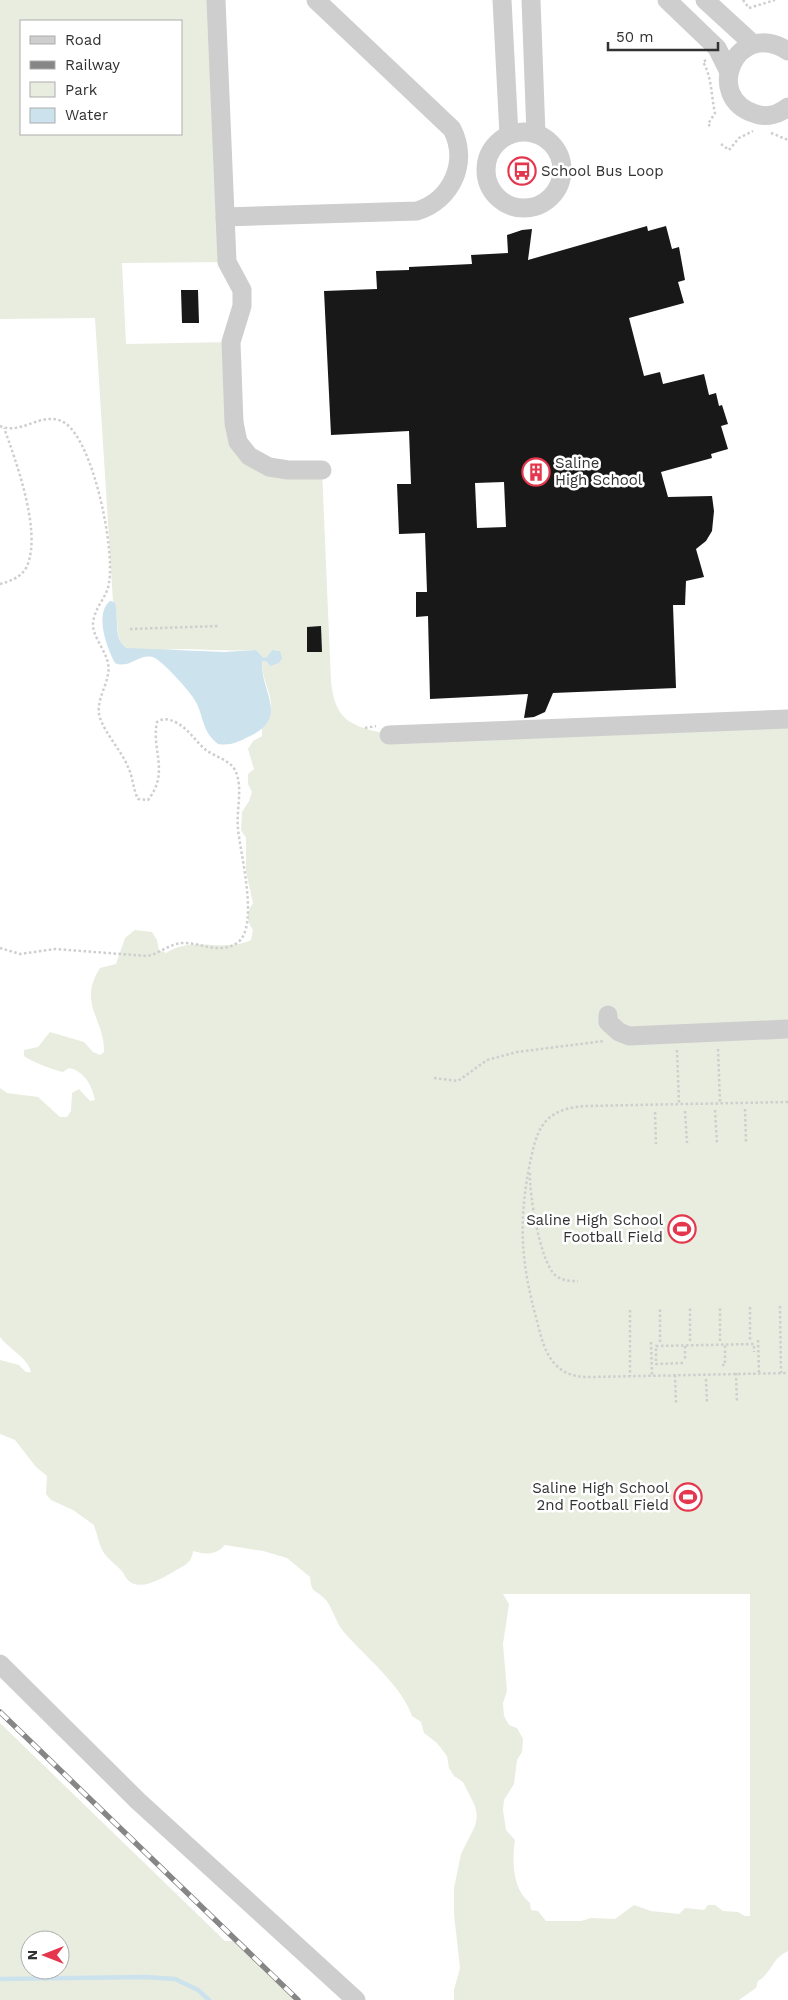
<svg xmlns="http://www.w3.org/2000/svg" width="788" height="2000" font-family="'Work Sans',sans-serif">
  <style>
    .green { fill: #e8eddf; fill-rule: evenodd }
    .water { fill: #cce2ed }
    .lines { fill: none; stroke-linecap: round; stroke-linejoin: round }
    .stream { stroke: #cce2ed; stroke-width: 4.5 }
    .building { fill: #181818; fill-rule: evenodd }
    .path { stroke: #cecece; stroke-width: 2.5; stroke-dasharray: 2.5 2.5; stroke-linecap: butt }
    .minor { stroke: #cecece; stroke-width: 19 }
    .rail-casing { stroke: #868686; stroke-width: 5.5 }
    .rail { stroke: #fff; stroke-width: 4; stroke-dasharray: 11; stroke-linecap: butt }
    .labels { text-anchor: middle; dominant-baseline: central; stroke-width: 5; stroke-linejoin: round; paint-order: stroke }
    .poi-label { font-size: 15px; fill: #313131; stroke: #fff; text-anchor: start }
  </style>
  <rect width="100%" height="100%" fill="#fff"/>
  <g class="green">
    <path d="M0,0H216L227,262L122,263L126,344L231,342L249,456L322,470L331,681C335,723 353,726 390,735L788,719V1951C771,1959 772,1973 758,1981L756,1988L739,2000H454V1990L460,1968L454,1914V1888L461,1854L475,1826L477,1816L475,1806L463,1782L454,1776L449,1768L447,1756L437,1743L424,1733L421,1722L412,1716C401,1684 364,1656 343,1631C335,1621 332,1605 323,1597C313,1588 312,1594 310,1577L287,1558L263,1551L225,1545C216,1555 206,1555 193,1551C191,1565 184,1565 173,1572C162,1578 139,1593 127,1579C124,1576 124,1573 121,1570C98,1549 103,1553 94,1525L73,1510L51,1500L46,1494L47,1476L36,1467L15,1440L0,1434V1360L19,1365L26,1372H31C28,1358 9,1349 0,1337V1088L7,1093L38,1097L60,1117H67L71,1111L72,1093L79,1089L90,1101L95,1100C92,1085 84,1071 69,1068L63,1072C56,1071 30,1061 24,1056V1050L38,1047L50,1032L84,1042L93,1052L100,1055L104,1052C105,1019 77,1004 100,968L116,964L125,938L135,930L152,932L157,940L159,950L166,953C192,935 224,953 251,940L253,930C246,920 246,913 253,903L246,872V838L241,830L242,812L249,801L252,792L248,784V774L254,769L248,749L253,741L262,736V729C283,703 261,687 262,661H266L270,666L280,651L272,650L267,658H264L256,650C233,651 211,650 189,649C168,648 141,654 122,646C116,633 118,616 115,602L113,601L95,318L0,319ZM21,21H181V134H21ZM503,1594H750V1916H745L738,1912L723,1911L715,1905H708L704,1910L685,1908L679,1914L651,1911L634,1905L615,1919L591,1918L581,1921H546L538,1911L531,1910L530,1903C512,1889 512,1860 515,1840L506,1830L503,1810L504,1800L514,1784L517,1760L522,1752L523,1739L517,1728L509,1725L504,1716L503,1703L507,1691L503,1644L509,1604Z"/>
    <path d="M0,1723L225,1941H238L298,2000H0ZM30,1940H60V1970H30Z"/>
  </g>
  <path class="water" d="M110,601L115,602C119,615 113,642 127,648L224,652L256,650L264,658L267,657L272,650L280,651L282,658L279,663L270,666L266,661H262C260,692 291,718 248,737C238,742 230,746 218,744C203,732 204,720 197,704C193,694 165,664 155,658C141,651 129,670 115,663C107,648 94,614 110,601Z"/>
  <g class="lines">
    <path class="stream" d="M0,1979L145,1977L175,1979L198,1990L209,2000"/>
  </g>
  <g class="building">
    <path d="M647,226L648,231L666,226L672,249L679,247L685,280L678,282L684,303L629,318L644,376L660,372L663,384L704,374L709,395L716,393L719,406L722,405L728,424L721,426L728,449L711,454L712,458L661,472L668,497L712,496L714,511L712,531L706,541L696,549L704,577L686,581L685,605H673L676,688L553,693L545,712L534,717L524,718L528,694L430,699L428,616L416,617V592H427L425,533L399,534L397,484H411L409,431L331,435L324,291L377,289L376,271L409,270V267L472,264L471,255L508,253L507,235L522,230L532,229L528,260ZM504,482L506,527L477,528L475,483Z"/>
    <path d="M181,290H198L199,323H182Z"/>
    <path d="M321,626L322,652H307V627Z"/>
  </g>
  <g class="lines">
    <g class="path">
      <path d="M743,0L749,8L775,0"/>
      <path d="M706,60L703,62C712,77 711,95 715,113L708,124L710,126"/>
      <path d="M771,133L788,140"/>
      <path d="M721,144L729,150L739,138L753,131"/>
      <path d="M0,426C22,436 43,409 65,423C94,443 115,549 109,583C107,598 94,607 93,624C93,641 112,655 108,674C106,688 95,703 100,718C106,735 121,750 128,767C133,777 133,789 138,799L148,800C170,772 151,750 157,722C163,718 169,719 175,722C188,728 195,741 206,750C215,757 231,760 236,772C243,790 236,810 238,829C240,852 260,928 237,943C219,955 200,942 182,943C169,944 159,954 147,956L55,949L20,954L0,948"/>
      <path d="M0,584C11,581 22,577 27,566C42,532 16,461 4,428"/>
      <path d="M130,629L219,626"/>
      <path d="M365,728L376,726"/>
      <path d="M718,1049L720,1102"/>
      <path d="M677,1050L679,1103"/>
      <path d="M434,1078L458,1081L487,1060L517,1052L604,1041"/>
      <path d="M788,1102L585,1106C571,1107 556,1110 546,1121C536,1132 533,1149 530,1163C518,1223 521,1263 537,1321C541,1337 545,1355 557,1366C567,1376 579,1377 592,1377L788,1373"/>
      <path d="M745,1109L746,1142"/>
      <path d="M715,1110L717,1143"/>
      <path d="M685,1111L687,1143"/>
      <path d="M655,1112L656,1144"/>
      <path d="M530,1173C529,1194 540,1261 555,1275C562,1281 570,1281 578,1281"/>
      <path d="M780,1306L781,1373"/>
      <path d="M750,1307V1340"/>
      <path d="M630,1310V1376"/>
      <path d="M758,1340L759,1373"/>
      <path d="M690,1341V1308"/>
      <path d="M720,1341V1308"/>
      <path d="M651,1342L652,1375"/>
      <path d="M660,1342V1309"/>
      <path d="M685,1346V1359"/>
      <path d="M683,1363L656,1364V1346L754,1344V1352"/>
      <path d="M722,1365H725V1345"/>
      <path d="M736,1373L737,1403"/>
      <path d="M675,1375L676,1404"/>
      <path d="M706,1379L707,1404"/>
    </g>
    <g class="minor">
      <path d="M216,0L227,262L242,290V306L231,342L234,423L238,442L249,456L269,467L288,470H322"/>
      <path d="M502,0L509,135"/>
      <path d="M531,0L536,134"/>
      <path d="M667,0L717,48L729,72"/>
      <path d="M705,0L753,44"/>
      <path d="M788,51C737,17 701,98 756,114C767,118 779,114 788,107"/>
      <circle cx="524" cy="170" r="38"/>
      <path d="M225,217L417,211C452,200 469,162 452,129L316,0"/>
      <path d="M389,735L788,719"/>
      <path d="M608,1015V1022L619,1032L629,1036L788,1029"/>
      <path d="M0,1664L138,1801L356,2000"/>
    </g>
    <g class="rail-casing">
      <path id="rail" d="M0,1712L298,2000"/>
    </g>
    <use href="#rail" class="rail"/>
  </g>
  <defs>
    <g id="bus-ring" transform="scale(1.4375)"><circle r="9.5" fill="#fff" stroke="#e4364c" stroke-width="1.5"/><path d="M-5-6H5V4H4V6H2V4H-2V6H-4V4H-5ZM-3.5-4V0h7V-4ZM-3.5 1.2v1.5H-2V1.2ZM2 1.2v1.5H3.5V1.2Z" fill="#e4364c"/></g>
    <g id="building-ring" transform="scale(1.4375)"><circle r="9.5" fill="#fff" stroke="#e4364c" stroke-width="1.5"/><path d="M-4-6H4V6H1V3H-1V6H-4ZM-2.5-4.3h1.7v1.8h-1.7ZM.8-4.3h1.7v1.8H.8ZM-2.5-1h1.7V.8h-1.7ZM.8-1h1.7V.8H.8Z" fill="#e4364c"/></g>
    <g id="stadium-ring" transform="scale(1.4375)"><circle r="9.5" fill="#fff" stroke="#e4364c" stroke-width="1.5"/><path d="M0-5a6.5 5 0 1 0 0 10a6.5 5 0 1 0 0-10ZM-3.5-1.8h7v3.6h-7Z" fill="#e4364c"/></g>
  </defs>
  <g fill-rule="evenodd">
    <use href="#bus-ring" x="522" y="171"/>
    <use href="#building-ring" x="536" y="472"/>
    <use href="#stadium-ring" x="682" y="1229"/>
    <use href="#stadium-ring" x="688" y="1497"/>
  </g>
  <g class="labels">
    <g class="poi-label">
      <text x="541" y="171">School Bus Loop</text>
      <text x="555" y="463">Saline<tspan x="555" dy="17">High School</tspan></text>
      <text x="663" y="1220" text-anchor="end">Saline High School<tspan x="663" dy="17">Football Field</tspan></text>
      <text x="669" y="1488" text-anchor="end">Saline High School<tspan x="669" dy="17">2nd Football Field</tspan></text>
    </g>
  </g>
  <rect x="20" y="20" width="162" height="115" fill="#ffffff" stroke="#adadad"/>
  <rect x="30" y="36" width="25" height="8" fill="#cecece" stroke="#adadad"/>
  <text x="65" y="45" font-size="15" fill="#313131">Road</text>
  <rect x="30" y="61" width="25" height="8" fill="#868686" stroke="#adadad"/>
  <text x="65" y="70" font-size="15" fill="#313131">Railway</text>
  <rect x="30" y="82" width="25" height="15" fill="#e8eddf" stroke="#adadad"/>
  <text x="65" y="95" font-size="15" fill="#313131">Park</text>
  <rect x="30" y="108" width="25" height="15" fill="#cce2ed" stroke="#adadad"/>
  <text x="65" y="120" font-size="15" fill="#313131">Water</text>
  <g transform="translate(45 1955) rotate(270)"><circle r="24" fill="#ffffff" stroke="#adadad"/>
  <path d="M0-4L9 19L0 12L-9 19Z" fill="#e4364c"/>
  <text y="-8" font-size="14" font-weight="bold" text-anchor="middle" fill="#313131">N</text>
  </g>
  <path d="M608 42v8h110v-8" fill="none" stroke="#313131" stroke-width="2.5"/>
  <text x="616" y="42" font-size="15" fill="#313131" stroke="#ffffff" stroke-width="4" paint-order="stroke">50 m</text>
</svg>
